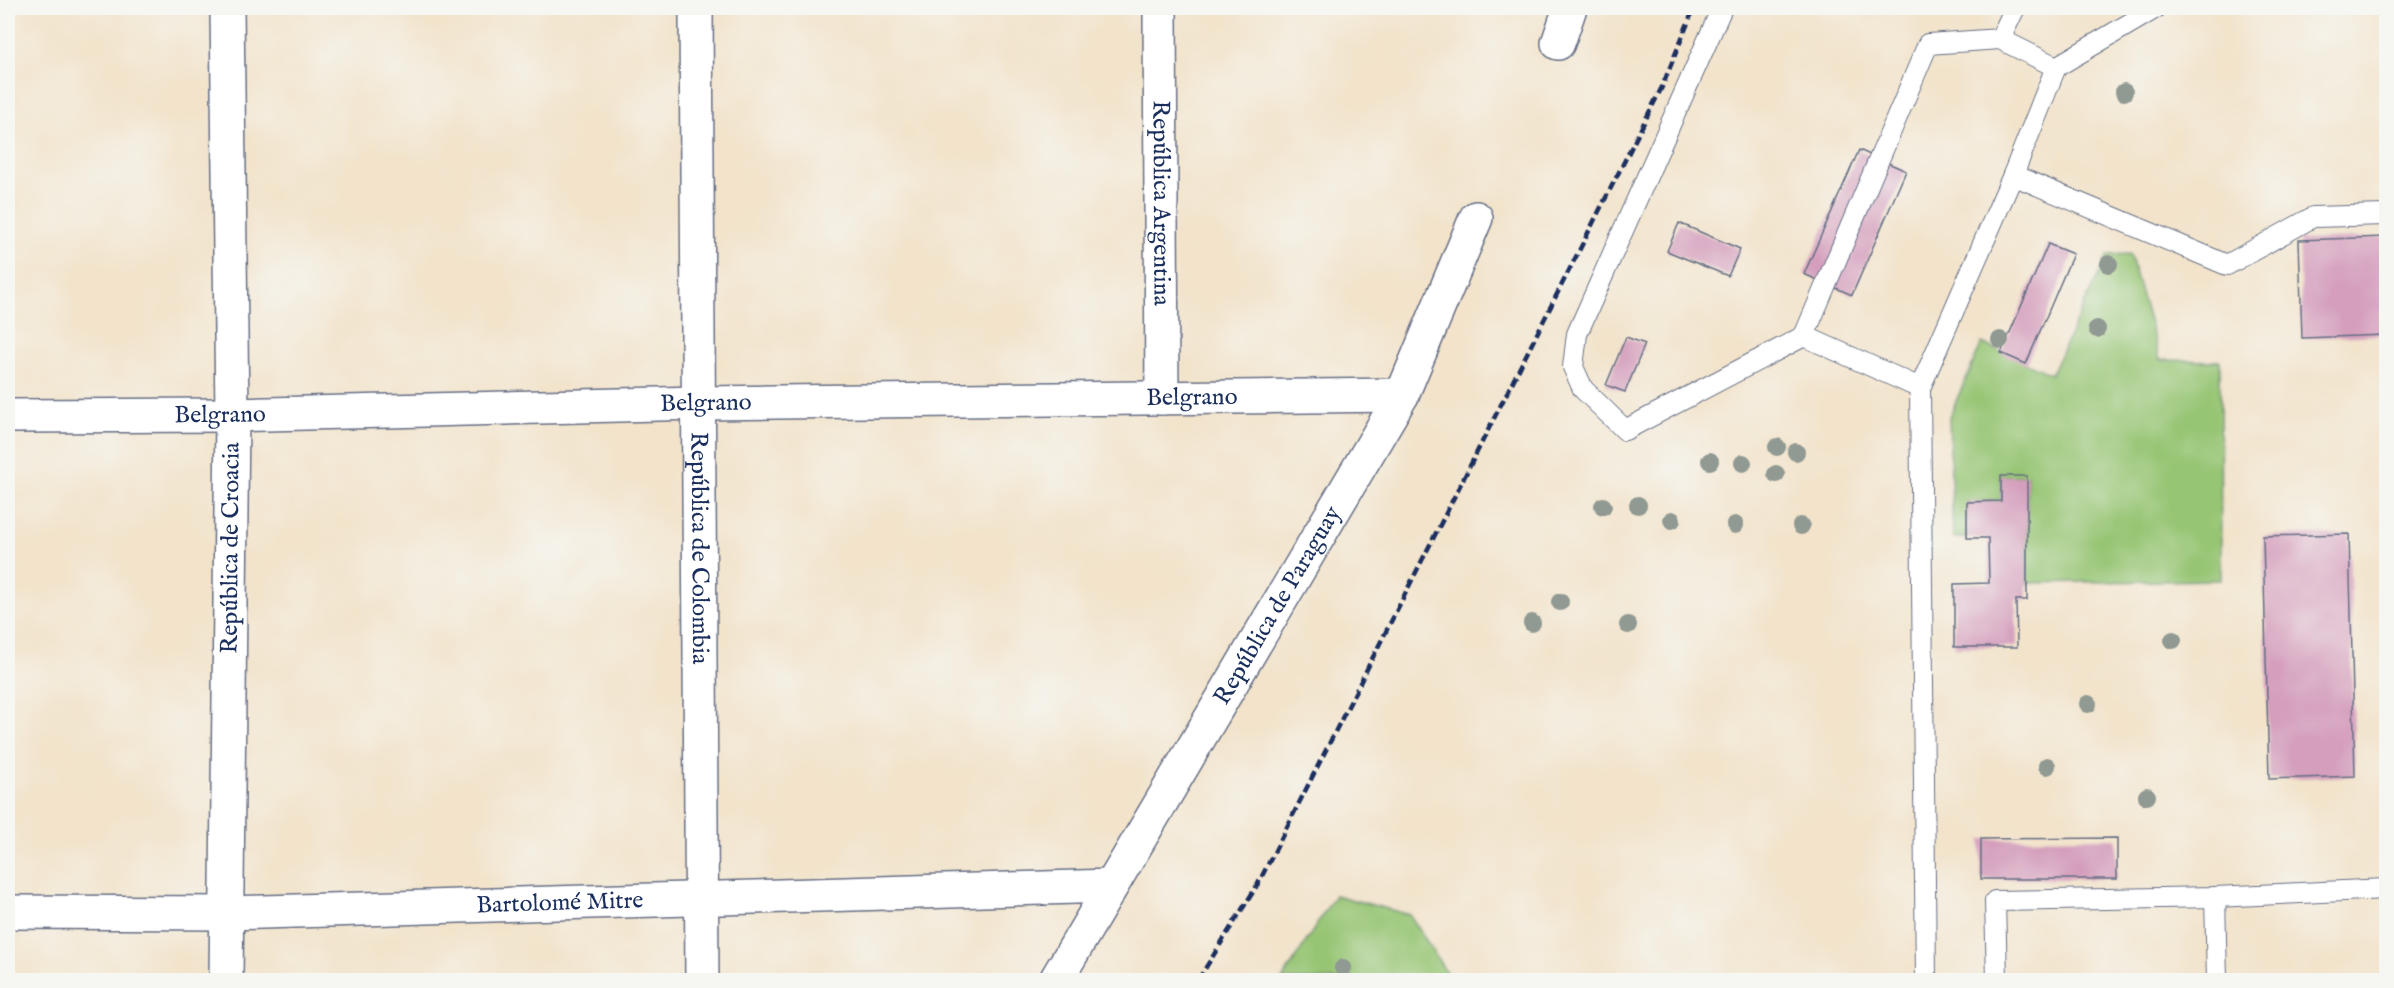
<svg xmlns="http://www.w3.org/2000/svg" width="2394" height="988" font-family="'IM FELL English',serif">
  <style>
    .green { fill: #96c573; stroke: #587a68; stroke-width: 1.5 }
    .building { fill: #d49ebc }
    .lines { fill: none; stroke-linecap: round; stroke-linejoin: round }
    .service-casing { stroke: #666e84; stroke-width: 22 }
    .minor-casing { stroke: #666e84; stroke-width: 36 }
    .service { stroke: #fff; stroke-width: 20 }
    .minor { stroke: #fff; stroke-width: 33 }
    .rail { stroke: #1b2f5e; stroke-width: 4.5; stroke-dasharray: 9 4.5; stroke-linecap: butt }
    .tree { fill: #909992 }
    .labels { text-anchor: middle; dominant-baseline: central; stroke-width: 6; stroke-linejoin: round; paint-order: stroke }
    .street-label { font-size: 24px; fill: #1b2f5e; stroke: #f6f6f2 }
  </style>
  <rect width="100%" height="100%" fill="#f6f6f2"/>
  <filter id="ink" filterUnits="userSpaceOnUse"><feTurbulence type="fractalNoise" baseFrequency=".0167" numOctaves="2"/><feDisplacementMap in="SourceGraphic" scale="12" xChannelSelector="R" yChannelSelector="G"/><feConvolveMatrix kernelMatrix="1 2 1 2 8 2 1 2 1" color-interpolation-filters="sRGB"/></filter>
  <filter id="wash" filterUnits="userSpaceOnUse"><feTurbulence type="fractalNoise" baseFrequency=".008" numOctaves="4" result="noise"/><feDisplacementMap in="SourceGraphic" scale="24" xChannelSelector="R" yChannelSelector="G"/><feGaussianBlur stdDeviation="1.35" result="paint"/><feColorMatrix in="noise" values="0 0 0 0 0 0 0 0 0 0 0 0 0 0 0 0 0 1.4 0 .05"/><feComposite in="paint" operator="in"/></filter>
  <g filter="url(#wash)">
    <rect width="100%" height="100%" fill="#f2e3ca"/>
    <g class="green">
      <path d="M2130,254L2160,360L2220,361L2221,580L2027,583V476H2001V501L1967,502V538H1953L1949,417L1982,343L2051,374L2108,255Z"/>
      <path d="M1335,895L1410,915L1451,980H1282Z"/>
    </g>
    <g id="blocks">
      <g class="building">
        <path d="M1859,150L1906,171L1852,295L1804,274Z"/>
        <path d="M1679,223L1740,249L1728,276L1667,251Z"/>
        <path d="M2386,237V335L2302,338L2299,240Z"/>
        <path d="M2048,244L2073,254L2026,364L2001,353Z"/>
        <path d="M1626,337L1645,344L1625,392L1606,385Z"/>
        <path d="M2001,476H2027V600H2016L2017,647H1954V584L1989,583L1988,538H1967V502L2001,501Z"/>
        <path d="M2349,534L2355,776L2269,779L2263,536Z"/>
        <path d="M2117,838V879H1981V839Z"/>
      </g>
    </g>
  </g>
  <g filter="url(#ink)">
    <use href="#blocks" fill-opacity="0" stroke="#666e84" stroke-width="1.5"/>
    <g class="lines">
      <g class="service-casing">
        <g id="service">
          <path d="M1722,8L1577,334L1573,367L1583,389L1625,430L1804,336"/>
          <path d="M2000,39L2015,8"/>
          <path d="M2056,67L2156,8"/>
          <path d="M2013,175L2227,265L2313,217L2386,215"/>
          <path d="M1920,388L1804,336L1928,44L2000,39L2056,67L2013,175L1920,388L1926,980"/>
          <path d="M2215,897L2217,980"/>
          <path d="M1997,980L1995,901L2215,897L2386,889"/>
        </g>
      </g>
      <g class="minor-casing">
        <g id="minor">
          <path id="s1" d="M696,8L702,980"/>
          <path id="s2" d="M1160,8L1162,398"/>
          <path d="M1558,43L1570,8"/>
          <path id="s3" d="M8,416L232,415L698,403L1402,395"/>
          <path id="s4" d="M8,912L227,913L1111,886"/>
          <path id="s5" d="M226,980L232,415L227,8"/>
          <path id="s6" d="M1056,980L1402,395L1476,218"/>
        </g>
      </g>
      <use href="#service" class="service"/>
      <use href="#minor" class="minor"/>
      <path class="rail" d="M1198,980L1258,884L1662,87L1694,8"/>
    </g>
    <g class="tree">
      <circle cx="2124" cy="92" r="9"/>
      <circle cx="2109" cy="264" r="9"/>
      <circle cx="2097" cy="329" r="9"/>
      <circle cx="2000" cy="340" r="9"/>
      <circle cx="1777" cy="447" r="9"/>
      <circle cx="1796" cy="452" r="9"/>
      <circle cx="1710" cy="461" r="9"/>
      <circle cx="1743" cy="463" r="9"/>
      <circle cx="1776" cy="474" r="9"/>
      <circle cx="1638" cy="505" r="9"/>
      <circle cx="1603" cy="506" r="9"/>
      <circle cx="1672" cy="520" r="9"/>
      <circle cx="1735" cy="525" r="9"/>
      <circle cx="1801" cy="526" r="9"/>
      <circle cx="1560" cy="602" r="9"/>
      <circle cx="1532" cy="623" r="9"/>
      <circle cx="1628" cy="625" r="9"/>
      <circle cx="2173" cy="640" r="9"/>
      <circle cx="2088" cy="704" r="9"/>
      <circle cx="2047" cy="766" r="9"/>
      <circle cx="2147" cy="796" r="9"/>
      <circle cx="1343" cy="968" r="9"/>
    </g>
  </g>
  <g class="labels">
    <g class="street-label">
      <text stroke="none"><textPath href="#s2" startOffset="195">República Argentina</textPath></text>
      <text stroke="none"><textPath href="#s3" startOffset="1184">Belgrano</textPath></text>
      <text stroke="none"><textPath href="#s3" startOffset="698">Belgrano</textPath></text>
      <text stroke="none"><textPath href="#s3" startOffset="212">Belgrano</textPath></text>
      <text stroke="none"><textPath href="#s5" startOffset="432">República de Croacia</textPath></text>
      <text stroke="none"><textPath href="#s1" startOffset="540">República de Colombia</textPath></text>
      <text stroke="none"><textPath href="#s6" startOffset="435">República de Paraguay</textPath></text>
      <text stroke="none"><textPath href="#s4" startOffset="552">Bartolomé Mitre</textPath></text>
    </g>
  </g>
  <rect width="2394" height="988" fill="none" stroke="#f6f6f2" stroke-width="30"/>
</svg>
